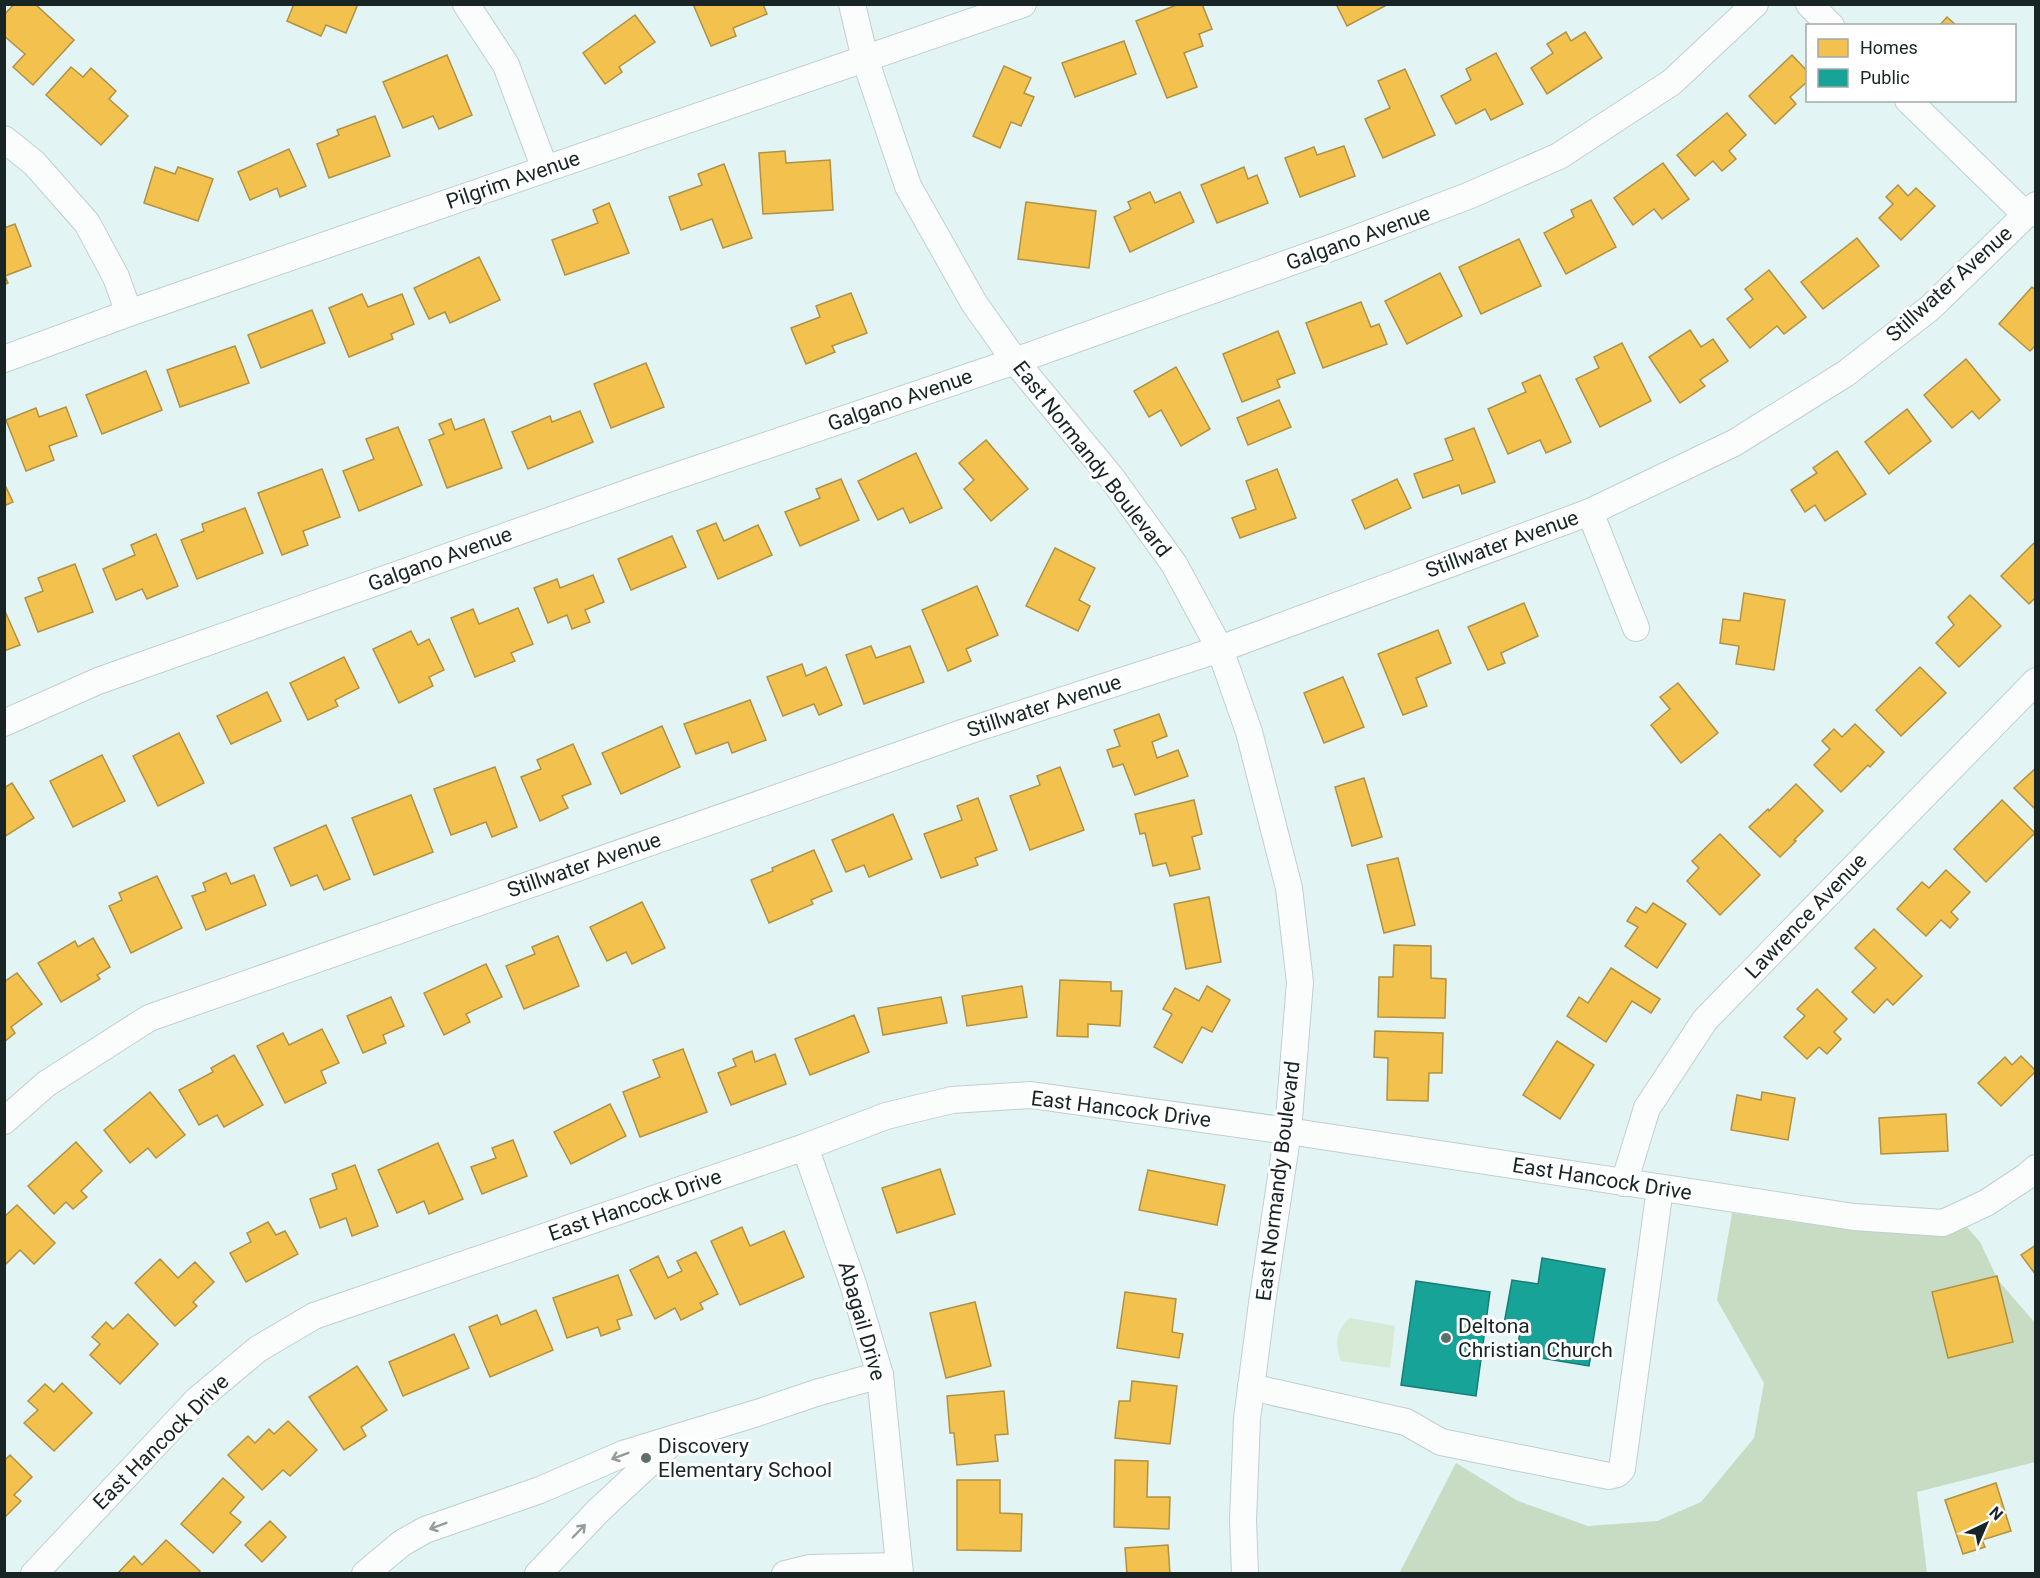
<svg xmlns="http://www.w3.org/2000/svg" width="2040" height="1578" font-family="Roboto,sans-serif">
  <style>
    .green { fill: #d6ead5 }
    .forest { fill: #c8dcc4 }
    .homes { fill: #f2c14e; stroke: #b19242; stroke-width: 1.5 }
    .public { fill: #17a398; stroke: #187d76; stroke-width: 1.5 }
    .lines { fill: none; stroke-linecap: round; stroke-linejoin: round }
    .minor-casing { stroke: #c0cfcf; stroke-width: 28 }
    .minor { stroke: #fbfdfd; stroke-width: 26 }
    .oneway { stroke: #959c9c }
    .poi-dot { fill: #5f6d6d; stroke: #fff; stroke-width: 2 }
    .labels { text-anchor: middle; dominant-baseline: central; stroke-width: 6; stroke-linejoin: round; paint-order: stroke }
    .street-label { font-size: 21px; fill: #192525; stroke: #fff }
    .poi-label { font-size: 21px; fill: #192525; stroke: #fff; text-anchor: start }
  </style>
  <rect width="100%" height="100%" fill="#e2f4f4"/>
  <path class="green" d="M1350,1318L1395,1326L1390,1368L1341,1361C1335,1345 1335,1330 1350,1318Z"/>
  <path class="forest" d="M1732,1213L1851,1230L1940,1236L1966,1226L1980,1242L1998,1280L2035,1323V1462L1917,1492L1927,1573L1399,1574L1456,1463L1518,1501L1588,1526L1657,1521L1701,1502L1754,1438L1764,1383L1717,1300Z"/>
  <g class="homes">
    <path d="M14,4H35L74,40L33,85L13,67L25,54L4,36V15Z"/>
    <path d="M294,4H358L346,33L326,25L321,36L287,21Z"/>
    <path d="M693,4H763L767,14L733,28L736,36L711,46Z"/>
    <path d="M1179,4H1202L1212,29L1199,34L1203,46L1184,53L1197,87L1167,98L1136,21Z"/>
    <path d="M1336,4H1384L1385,6L1347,26Z"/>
    <path d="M635,15L655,42L619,67L622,72L605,84L583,53Z"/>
    <path d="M1947,17L1957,26H1939Z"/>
    <path d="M1566,32L1571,41L1585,32L1602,58L1547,94L1531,68L1553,53L1547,44Z"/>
    <path d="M1124,41L1136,74L1075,97L1062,63Z"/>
    <path d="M1496,53L1523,104L1491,120L1485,109L1456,124L1441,96L1471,80L1466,69Z"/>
    <path d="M447,55L472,115L439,129L433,116L403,128L383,82Z"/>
    <path d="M1792,55L1808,72V81L1790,97L1796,104L1775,124L1749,96Z"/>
    <path d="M1004,66L1031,78L1024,93L1034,97L1021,126L1011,122L1000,148L973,136Z"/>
    <path d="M71,67L83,77L91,68L116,91L109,99L128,116L101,145L46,95Z"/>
    <path d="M1405,69L1435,135L1383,158L1365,119L1390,108L1378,81Z"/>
    <path d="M1727,113L1746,135L1729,151L1736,159L1722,171L1713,161L1695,176L1677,155Z"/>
    <path d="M375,116L390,156L329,178L317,144L339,135L337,130Z"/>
    <path d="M1344,146L1355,176L1300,197L1285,158L1314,147L1317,155Z"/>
    <path d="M289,149L306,186L280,197L277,188L250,200L238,172Z"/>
    <path d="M785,151L786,163L830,160L833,210L763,214L759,153Z"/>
    <path d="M1663,163L1689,199L1662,219L1654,209L1633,225L1614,198Z"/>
    <path d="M724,164L752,238L723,248L712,219L681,230L669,197L702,185L698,174Z"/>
    <path d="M155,167L175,174L178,167L213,179L198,221L144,203Z"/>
    <path d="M1244,167L1248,179L1257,175L1268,203L1217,223L1201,185Z"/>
    <path d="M1898,185L1908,196L1916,188L1935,206L1901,240L1879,218L1893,204L1886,197Z"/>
    <path d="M1150,192L1155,203L1180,192L1194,222L1130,252L1114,217L1131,209L1128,202Z"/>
    <path d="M1591,200L1616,247L1566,274L1544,233L1574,217L1571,210Z"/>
    <path d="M1026,202L1096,211L1089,268L1018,259Z"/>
    <path d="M609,203L629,253L565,275L552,240L598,223L593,210Z"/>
    <path d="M15,224L31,266L5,276L8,283L4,285V228Z"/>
    <path d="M1857,238L1879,266L1823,309L1801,282Z"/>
    <path d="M1519,239L1541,286L1481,314L1459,267Z"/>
    <path d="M479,257L500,300L450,323L445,312L429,319L414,288Z"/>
    <path d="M1769,270L1806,317L1784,334L1777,326L1750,348L1727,319L1753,299L1745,289Z"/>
    <path d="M1440,273L1462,316L1407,344L1385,301Z"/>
    <path d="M2032,287L2036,290V345L2030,351L1999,324Z"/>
    <path d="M851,293L867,333L832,346L835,352L806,364L791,328L820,317L816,306Z"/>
    <path d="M362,294L368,307L402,294L414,324L391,334L393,339L349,357L329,308Z"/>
    <path d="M1361,302L1371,327L1379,324L1387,344L1323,368L1306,323Z"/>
    <path d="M312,310L325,343L261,368L248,335Z"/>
    <path d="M1690,330L1701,347L1713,339L1728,361L1700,380L1705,386L1680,403L1649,357Z"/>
    <path d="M1278,331L1295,373L1277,380L1280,387L1242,402L1223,354Z"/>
    <path d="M1622,343L1651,401L1600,427L1576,379L1599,368L1594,357Z"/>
    <path d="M235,346L249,383L180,407L167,370Z"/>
    <path d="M1966,359L2000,400L1979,419L1972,411L1952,428L1924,395Z"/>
    <path d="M646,363L664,407L611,428L594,384Z"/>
    <path d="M1176,367L1210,429L1181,446L1161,410L1149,417L1134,391Z"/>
    <path d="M146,371L162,410L102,434L86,395Z"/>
    <path d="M1540,375L1571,442L1546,453L1540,440L1508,454L1488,409L1526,392L1522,383Z"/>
    <path d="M1279,400L1291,427L1248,445L1237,418Z"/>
    <path d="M66,407L77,436L49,446L54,460L26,471L6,420L36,408L39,417Z"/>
    <path d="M1907,409L1931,441L1889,474L1865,442Z"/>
    <path d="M580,411L593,442L528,469L512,432L550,416L552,422Z"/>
    <path d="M451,419L455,430L484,419L502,468L447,488L429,440L444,434L439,424Z"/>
    <path d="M398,427L422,485L359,511L343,471L374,459L366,439Z"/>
    <path d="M1474,428L1495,482L1462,494L1459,485L1423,498L1414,474L1453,460L1445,439Z"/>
    <path d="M986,440L1028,489L991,521L964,489L974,480L959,463Z"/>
    <path d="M1837,451L1866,494L1825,521L1815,505L1805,512L1791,490L1817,473L1813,468Z"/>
    <path d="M916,453L942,508L910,523L903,508L878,520L858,481Z"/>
    <path d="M322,469L340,517L303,531L308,545L282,555L258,493Z"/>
    <path d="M1277,469L1296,518L1240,538L1232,518L1256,509L1246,481Z"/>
    <path d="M841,479L859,520L800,546L785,512L820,498L816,489Z"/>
    <path d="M1397,479L1411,508L1365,529L1352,500Z"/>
    <path d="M4,483L13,502L4,506Z"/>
    <path d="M245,508L263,553L197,579L181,540L204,531L202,524Z"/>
    <path d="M716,523L724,541L758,525L772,555L718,579L697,531Z"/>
    <path d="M156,534L178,586L147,599L142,589L116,600L103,569L135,555L131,545Z"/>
    <path d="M672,536L686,567L631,590L618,559Z"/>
    <path d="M2036,541V597L2029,604L2001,576Z"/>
    <path d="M1055,548L1095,568L1079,600L1090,606L1078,631L1026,606Z"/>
    <path d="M75,564L93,612L38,632L25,598L43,591L38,578Z"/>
    <path d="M593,575L604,602L585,610L590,622L572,629L567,615L548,623L534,588L557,579L560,588Z"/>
    <path d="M977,586L998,635L966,649L971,661L948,671L922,610Z"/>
    <path d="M1744,593L1785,600L1774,670L1736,664L1739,646L1720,643L1723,619L1740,621Z"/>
    <path d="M1970,595L2001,626L1959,667L1936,643L1954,625L1948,617Z"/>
    <path d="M1524,603L1538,636L1501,653L1505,663L1488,670L1468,627Z"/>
    <path d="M518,608L533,644L511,653L515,661L475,677L451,618L473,609L479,624Z"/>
    <path d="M4,609L20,645L4,651Z"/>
    <path d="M1438,630L1451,663L1416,678L1427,706L1403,715L1378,654Z"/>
    <path d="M411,631L418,645L429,639L444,670L429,677L433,686L399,703L373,649Z"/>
    <path d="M871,646L876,658L910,646L924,682L864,704L846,655Z"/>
    <path d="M344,657L359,688L335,700L338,706L308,720L290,683Z"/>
    <path d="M802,664L806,676L826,667L842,705L819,715L814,704L783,716L767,677Z"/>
    <path d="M1920,667L1946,693L1901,736L1876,710Z"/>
    <path d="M1343,677L1364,727L1324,743L1304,693Z"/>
    <path d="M1678,683L1718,733L1681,763L1651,725L1670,709L1660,697Z"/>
    <path d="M267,692L281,721L231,744L217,716Z"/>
    <path d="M750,700L766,740L732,753L728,742L696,754L684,724Z"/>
    <path d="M1159,714L1167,736L1152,742L1157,758L1178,750L1188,776L1135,795L1123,764L1113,767L1107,750L1120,746L1114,730Z"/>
    <path d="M1855,724L1884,752L1870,767L1868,765L1841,792L1814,765L1830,749L1822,741L1834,729L1842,737Z"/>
    <path d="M662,726L680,767L621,794L602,753Z"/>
    <path d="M179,733L204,783L158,806L133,756Z"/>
    <path d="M573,744L591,784L562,796L568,808L540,821L521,777L541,769L537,760Z"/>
    <path d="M102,755L125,801L73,827L50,781Z"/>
    <path d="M495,767L517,827L492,837L486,822L451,835L434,789Z"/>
    <path d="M1060,767L1084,830L1030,850L1010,796L1040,785L1037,776Z"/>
    <path d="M2036,768V810L2014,788Z"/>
    <path d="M1364,778L1382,837L1352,846L1335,787Z"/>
    <path d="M12,783L34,818L4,837V788Z"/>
    <path d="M1796,784L1823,811L1794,840L1796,841L1780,857L1749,827L1768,809L1769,811Z"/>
    <path d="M411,795L433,852L374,875L352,818Z"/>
    <path d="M978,798L997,850L975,858L978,865L941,878L924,834L962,820L957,806Z"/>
    <path d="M1194,800L1202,834L1192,837L1200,869L1170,876L1166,863L1153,866L1145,833L1140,834L1135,814Z"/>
    <path d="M2002,800L2035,833L1986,882L1954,849Z"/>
    <path d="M893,814L912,859L869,877L864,865L846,872L832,840Z"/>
    <path d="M326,825L350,879L324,890L317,875L291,886L274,848Z"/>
    <path d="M1720,834L1760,875L1720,915L1687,881L1699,868L1692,861Z"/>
    <path d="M814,850L832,891L811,900L813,904L769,923L751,880L773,871L772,868Z"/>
    <path d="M1398,858L1415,925L1384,933L1367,865Z"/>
    <path d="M1946,870L1970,892L1951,912L1958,919L1950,928L1941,920L1926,936L1897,909L1922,882L1929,888Z"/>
    <path d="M226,873L231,884L254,875L266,905L206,930L192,896L206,891L203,883Z"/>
    <path d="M157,876L182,928L131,953L109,906L122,900L119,893Z"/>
    <path d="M1209,897L1221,962L1186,969L1174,904Z"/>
    <path d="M642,902L665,948L632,964L626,952L607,961L590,927Z"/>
    <path d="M1653,903L1686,924L1657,968L1625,946L1638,927L1627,921L1636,907L1646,913Z"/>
    <path d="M1874,929L1922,976L1893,1005L1887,999L1874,1013L1852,992L1876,968L1855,948Z"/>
    <path d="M558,936L579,986L524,1009L506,966L535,954L532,947Z"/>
    <path d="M93,938L110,967L97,975L100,979L61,1002L38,963L75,941L78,947Z"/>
    <path d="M1394,945L1431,946V978L1446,979L1445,1018L1378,1017L1379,977H1393Z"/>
    <path d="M486,964L502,997L466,1014L470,1022L444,1035L424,993Z"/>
    <path d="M1611,968L1660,999L1651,1013L1632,1001L1606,1042L1567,1016L1579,997L1588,1003Z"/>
    <path d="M17,973L42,1004L11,1027L15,1033L4,1042V982Z"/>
    <path d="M1060,980L1111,982V991H1122L1120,1026L1088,1024V1037L1057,1036Z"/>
    <path d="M1022,986L1027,1017L967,1026L962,996Z"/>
    <path d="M1207,986L1230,1000L1212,1032L1202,1027L1182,1063L1154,1047L1172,1014L1163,1009L1175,988L1199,1001Z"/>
    <path d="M1817,989L1847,1019L1834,1032L1841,1039L1827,1054L1819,1047L1807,1059L1784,1037L1805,1016L1797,1009Z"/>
    <path d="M391,997L404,1026L383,1035L386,1043L363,1053L347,1016Z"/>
    <path d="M941,997L947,1023L883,1035L878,1008Z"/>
    <path d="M854,1015L869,1052L810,1075L795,1039Z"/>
    <path d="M322,1029L339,1063L321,1071L326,1083L285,1103L257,1046L283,1033L289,1045Z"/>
    <path d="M1375,1031L1443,1033L1442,1073H1429L1428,1101L1387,1100L1388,1058L1374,1057Z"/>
    <path d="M1557,1041L1594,1065L1560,1119L1523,1095Z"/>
    <path d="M683,1049L707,1112L640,1137L623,1092L660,1077L653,1060Z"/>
    <path d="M752,1051L755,1062L775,1054L786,1084L731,1105L718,1073L736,1066L733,1059Z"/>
    <path d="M234,1055L263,1105L224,1127L217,1115L199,1125L179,1090L213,1072L211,1068Z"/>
    <path d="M2021,1056L2036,1071L2001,1106L1978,1083L2005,1057L2012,1065Z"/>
    <path d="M150,1092L185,1135L156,1158L148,1148L130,1163L104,1130Z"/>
    <path d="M1762,1092L1795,1098L1788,1140L1731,1130L1737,1095L1761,1100Z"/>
    <path d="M610,1104L626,1136L571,1164L554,1132Z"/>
    <path d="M1946,1114L1948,1151L1881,1154L1879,1118Z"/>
    <path d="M513,1140L527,1176L482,1194L471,1167L496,1158L492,1148Z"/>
    <path d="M76,1142L102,1171L81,1191L87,1197L73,1209L66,1202L54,1214L28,1186Z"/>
    <path d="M438,1143L463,1199L429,1214L424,1201L397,1213L378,1170Z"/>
    <path d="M355,1165L378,1226L352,1236L346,1218L320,1228L310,1199L337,1189L332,1174Z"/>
    <path d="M940,1169L955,1214L897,1233L882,1188Z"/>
    <path d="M1148,1170L1225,1185L1217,1225L1139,1210Z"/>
    <path d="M17,1205L55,1243L34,1264L20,1250L4,1266V1217Z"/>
    <path d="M268,1222L276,1235L285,1231L298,1254L246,1282L230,1253L251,1242L247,1233Z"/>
    <path d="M742,1227L750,1246L784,1231L804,1277L740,1305L711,1241Z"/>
    <path d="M2036,1245V1275L2021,1255Z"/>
    <path d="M696,1252L718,1294L700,1303L703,1309L681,1320L675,1308L655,1319L630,1270L658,1256L668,1278L682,1271L677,1261Z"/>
    <path d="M160,1259L178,1278L195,1262L214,1282L193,1302L197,1306L175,1326L135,1283Z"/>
    <path d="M618,1275L632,1315L617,1320L620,1329L601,1336L598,1327L567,1338L553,1298Z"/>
    <path d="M1997,1276L2013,1342L1948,1358L1932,1292Z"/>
    <path d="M1125,1292L1176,1299L1172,1332L1183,1334L1179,1358L1117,1348Z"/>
    <path d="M975,1302L991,1366L946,1378L930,1313Z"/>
    <path d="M536,1310L553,1350L490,1377L469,1327L497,1315L501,1325Z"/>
    <path d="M128,1314L158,1344L120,1384L90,1355L100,1344L92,1337L106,1322L113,1329Z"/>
    <path d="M454,1334L469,1368L403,1396L389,1362Z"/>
    <path d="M357,1366L387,1410L361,1427L366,1436L344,1450L309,1397Z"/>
    <path d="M1132,1381L1177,1386L1170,1444L1115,1438L1119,1401H1130Z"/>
    <path d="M62,1383L92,1413L54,1451L24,1423L38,1410L28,1401L45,1384L54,1392Z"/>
    <path d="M1004,1391L1008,1434L995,1435L998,1461L957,1465L954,1433H950L947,1396Z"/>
    <path d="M288,1421L317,1450L290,1476L283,1470L262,1490L228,1455L248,1436L255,1443L269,1429L274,1434Z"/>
    <path d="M10,1455L32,1477L14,1495L21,1501L4,1518V1461Z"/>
    <path d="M1115,1460L1148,1461L1147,1497H1170L1169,1529L1114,1527Z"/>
    <path d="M223,1478L244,1497L230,1513L241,1522L213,1553L181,1524Z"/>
    <path d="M957,1480H1000V1513L1022,1514L1021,1551L957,1550Z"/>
    <path d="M1996,1483L2011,1531L1982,1540L1985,1547L1963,1554L1945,1500Z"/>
    <path d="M270,1521L286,1537L262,1562L245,1545Z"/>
    <path d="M166,1540L200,1571L198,1574H117L134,1556L142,1565Z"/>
    <path d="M1168,1545L1170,1574H1127L1125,1548Z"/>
  </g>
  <g class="public">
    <path d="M1542,1258L1605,1269L1589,1366L1516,1354L1521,1327L1504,1324L1512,1280L1538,1284Z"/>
    <path d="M1416,1281L1490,1292L1476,1396L1401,1385Z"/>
  </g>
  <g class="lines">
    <g class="minor-casing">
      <g id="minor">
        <path d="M466,4L506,65L545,169"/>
        <path d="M852,4L865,59L908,186L974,303L1015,361L1111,477L1174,564L1220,649L1249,732L1289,888L1300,982L1288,1131L1262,1303L1247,1419L1243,1520L1245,1574"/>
        <path d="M1809,4L1831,26"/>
        <path d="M1908,100L2026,215"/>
        <path d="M4,139L34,163L87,223L116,277L129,313"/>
        <path d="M4,359L129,313L1023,4"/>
        <path d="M1590,512L1636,628"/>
        <path d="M4,723L98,681L644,487L1015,361L1347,242L1468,196L1559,156L1672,82L1755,4"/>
        <path d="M4,1121L46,1084L149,1018L965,732L1220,649L1590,512L1734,443L1845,374L1930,308L2036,205"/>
        <path d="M805,1147L853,1284L880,1375L900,1574"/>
        <path d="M1624,1183L1647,1108L1705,1020L2036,681"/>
        <path d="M1251,1387L1406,1422L1441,1442L1609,1476L1617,1474L1622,1469L1660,1188"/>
        <path d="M34,1574L197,1400L258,1349L314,1316L805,1147L886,1116L952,1100L1031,1095L1288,1131L1854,1217L1943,1223L1986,1203L2027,1176L2036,1168"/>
        <path d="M365,1574L402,1543L425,1530L540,1490L623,1454L757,1413L816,1393L880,1375"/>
        <path d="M538,1574L598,1511L671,1443"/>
        <path d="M785,1574L809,1568L899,1566"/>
      </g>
    </g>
    <use href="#minor" class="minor"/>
  </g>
  <defs><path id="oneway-shaft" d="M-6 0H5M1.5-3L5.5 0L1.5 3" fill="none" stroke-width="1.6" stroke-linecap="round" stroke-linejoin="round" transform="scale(1.5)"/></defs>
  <g class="oneway">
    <use href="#oneway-shaft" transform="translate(620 1456) rotate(159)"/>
    <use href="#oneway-shaft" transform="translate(438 1526) rotate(159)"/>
    <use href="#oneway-shaft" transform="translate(579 1531) rotate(-46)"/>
  </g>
  <g class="poi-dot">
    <circle cx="1446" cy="1338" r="6"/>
    <circle cx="646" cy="1458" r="6"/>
  </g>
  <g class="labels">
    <g class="street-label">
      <text transform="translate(513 180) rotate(-19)">Pilgrim Avenue</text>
      <text transform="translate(1358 238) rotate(-20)">Galgano Avenue</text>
      <text transform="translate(1949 284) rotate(-42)">Stillwater Avenue</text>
      <text transform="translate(900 400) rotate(-19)">Galgano Avenue</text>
      <text transform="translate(1092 459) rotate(52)">East Normandy Boulevard</text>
      <text transform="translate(1502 544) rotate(-20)">Stillwater Avenue</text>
      <text transform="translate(440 559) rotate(-20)">Galgano Avenue</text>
      <text transform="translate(1044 706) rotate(-18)">Stillwater Avenue</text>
      <text transform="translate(584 865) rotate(-19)">Stillwater Avenue</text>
      <text transform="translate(1806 916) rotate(-46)">Lawrence Avenue</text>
      <text transform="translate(1121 1109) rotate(7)">East Hancock Drive</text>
      <text transform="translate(1602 1179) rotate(9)">East Hancock Drive</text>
      <text transform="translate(1278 1181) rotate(-83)">East Normandy Boulevard</text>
      <text transform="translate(635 1205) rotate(-19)">East Hancock Drive</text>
      <text transform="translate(862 1321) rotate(74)">Abagail Drive</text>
      <text transform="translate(161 1442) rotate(-45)">East Hancock Drive</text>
    </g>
    <g class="poi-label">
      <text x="1458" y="1326">Deltona<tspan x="1458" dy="24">Christian Church</tspan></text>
      <text x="658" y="1446">Discovery<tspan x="658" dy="24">Elementary School</tspan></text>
    </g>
  </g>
  <rect width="2040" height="1578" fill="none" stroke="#192525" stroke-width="12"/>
  <rect x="1806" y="24" width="210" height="78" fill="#ffffff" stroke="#a3a8a8" stroke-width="1.5"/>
  <rect x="1818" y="39" width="30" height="18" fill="#f2c14e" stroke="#a3a8a8" stroke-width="1.5"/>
  <text x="1860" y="54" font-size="18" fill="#192525">Homes</text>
  <rect x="1818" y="69" width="30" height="18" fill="#17a398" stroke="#a3a8a8" stroke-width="1.5"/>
  <text x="1860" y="84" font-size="18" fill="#192525">Public</text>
  <g transform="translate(1986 1524) rotate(44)" stroke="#ffffff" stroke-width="4.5" paint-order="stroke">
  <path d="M0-4.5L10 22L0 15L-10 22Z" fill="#192525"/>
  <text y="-9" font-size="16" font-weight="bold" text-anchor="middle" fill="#192525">N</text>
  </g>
</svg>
